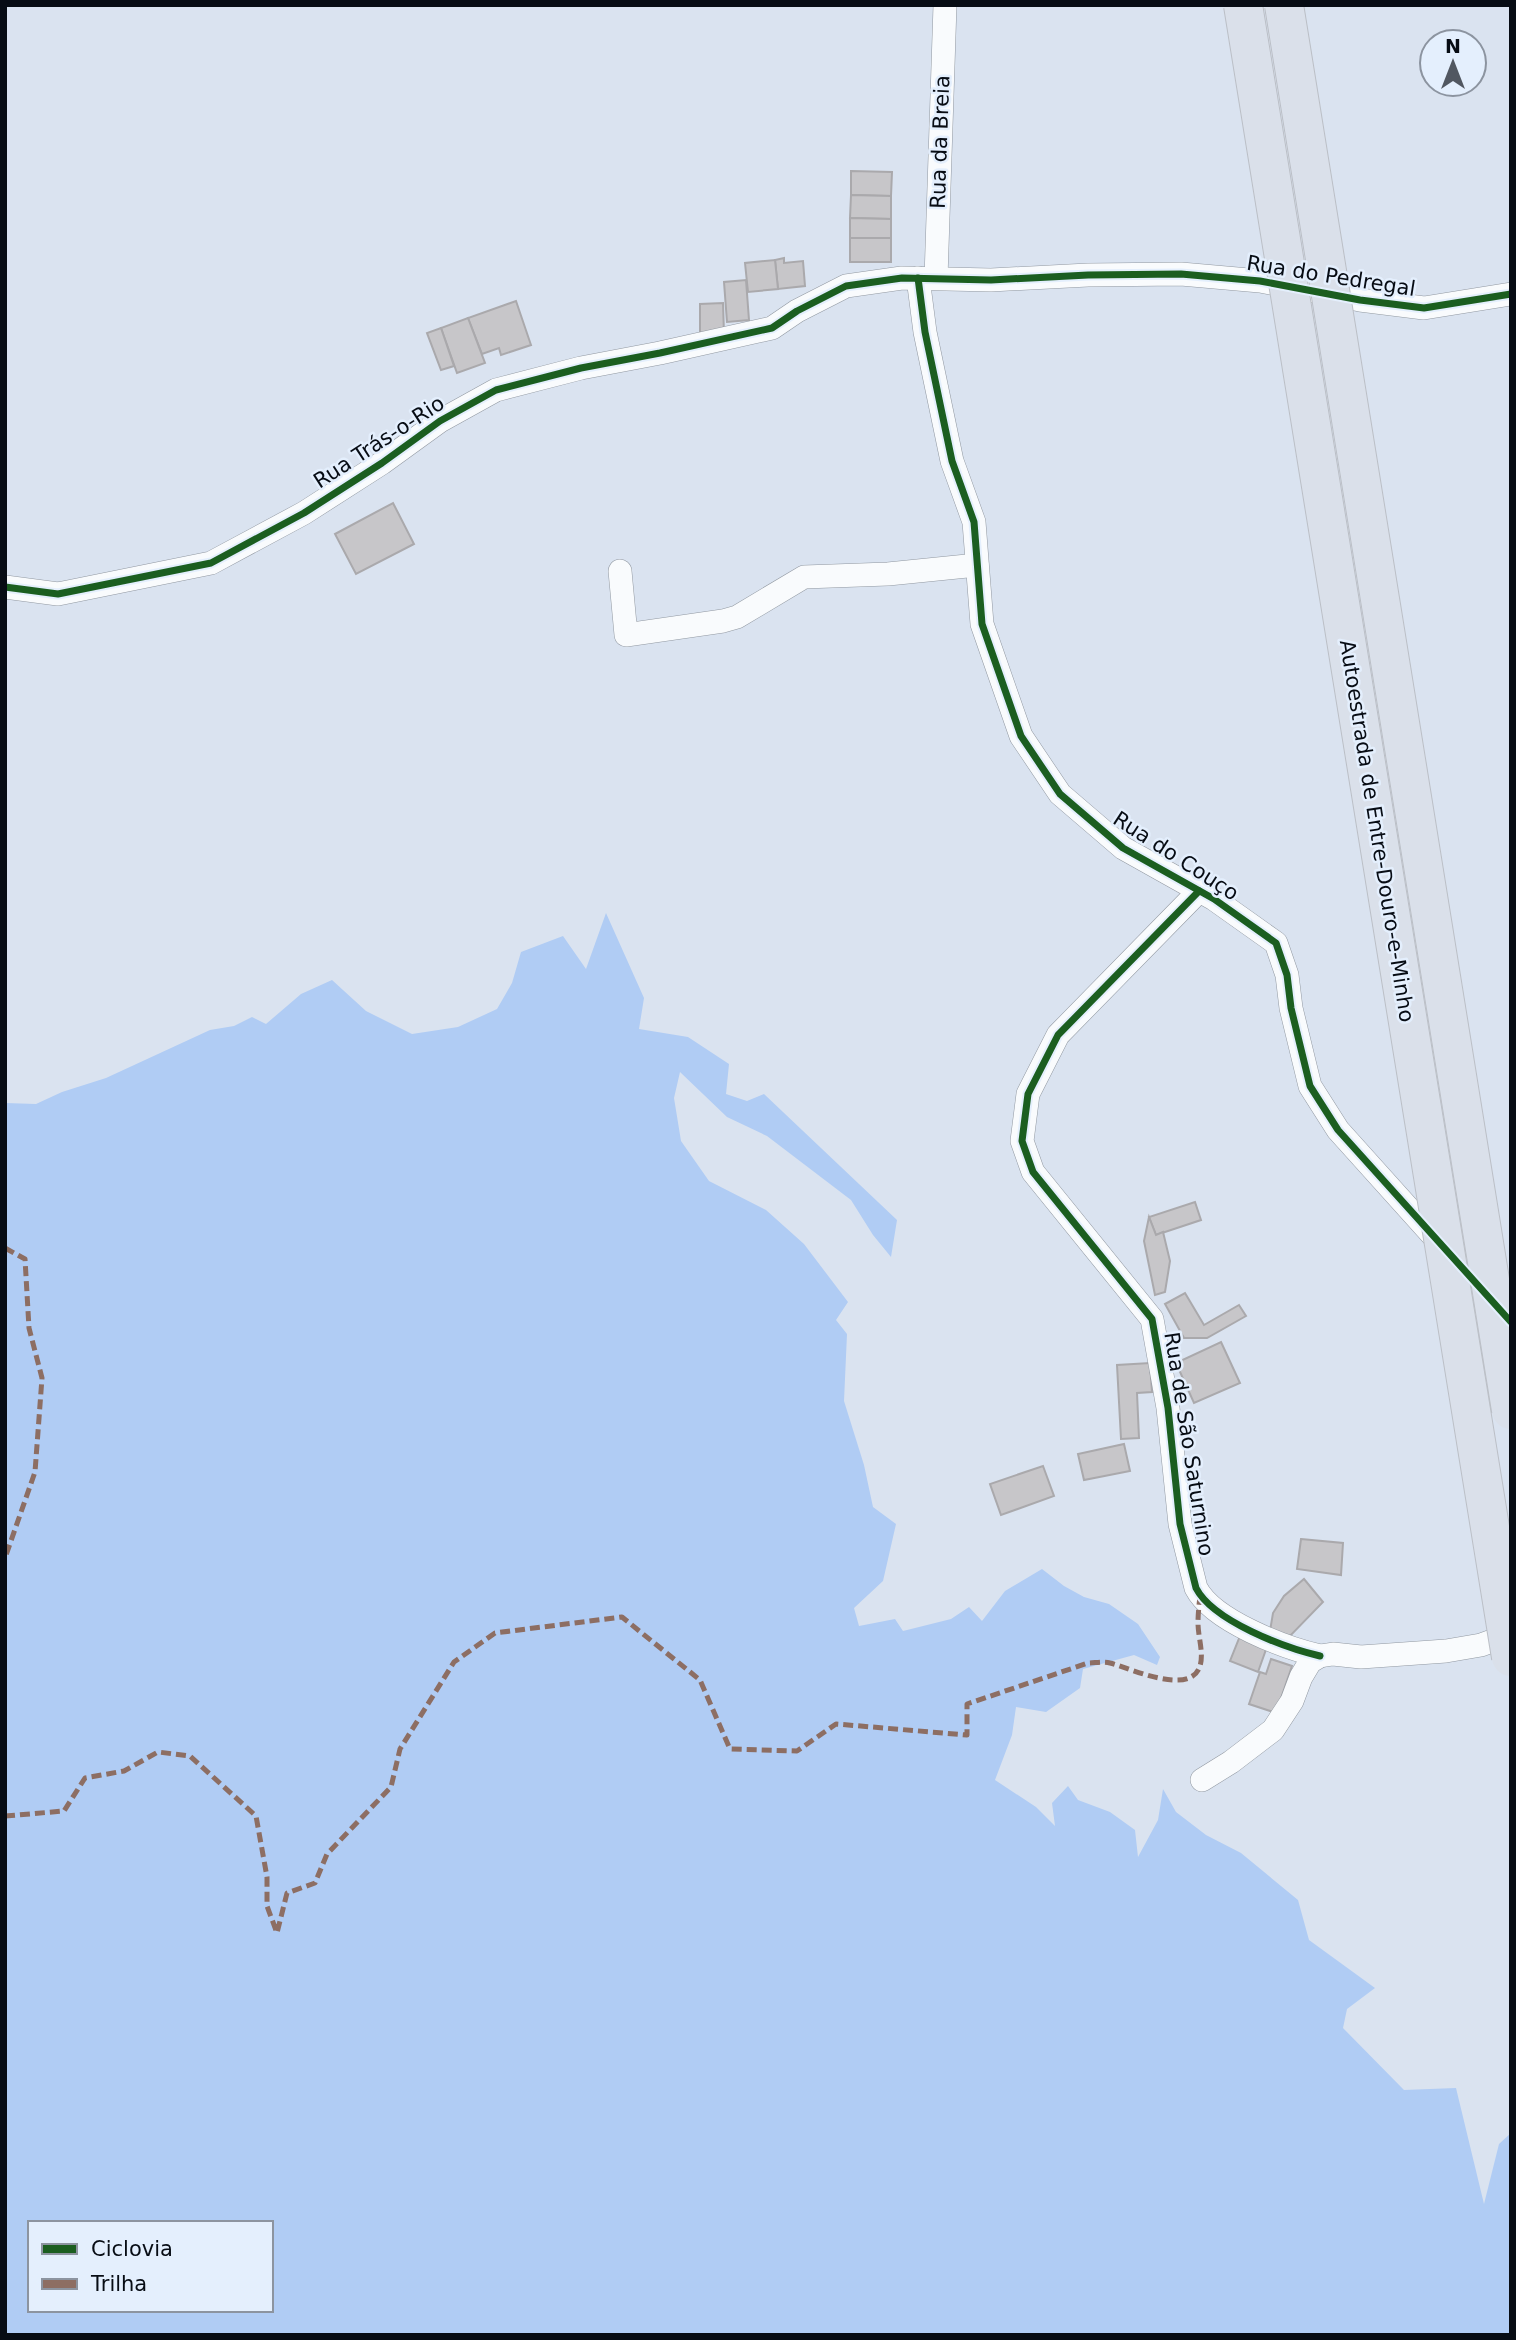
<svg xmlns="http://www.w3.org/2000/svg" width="1516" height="2340" font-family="'DejaVu Sans',sans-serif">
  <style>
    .green { fill: #b0ccf4; fill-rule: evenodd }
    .building { fill: #c7c6c9; stroke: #aaa9ac; stroke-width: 2 }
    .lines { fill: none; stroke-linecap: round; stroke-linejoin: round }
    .minor-casing { stroke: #9198a1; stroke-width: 24 }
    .minor { stroke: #f9fbfd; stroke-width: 23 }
    .motorway-bridge-casing { stroke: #bbbfc6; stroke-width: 40; stroke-linecap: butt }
    .motorway-bridge { stroke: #dae0ea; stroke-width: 38 }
    .quiet { stroke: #8d6e63; stroke-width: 5; stroke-dasharray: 10 5; stroke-linecap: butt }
    .cycleway-casing { stroke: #e4effd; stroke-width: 11 }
    .cycleway { stroke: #1b5e20; stroke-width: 7 }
    .labels { text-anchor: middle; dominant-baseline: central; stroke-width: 5; stroke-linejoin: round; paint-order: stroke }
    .street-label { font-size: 21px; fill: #070c14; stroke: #e4effd }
  </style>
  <rect width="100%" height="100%" fill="#dae3f0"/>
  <path class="green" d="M606,913L644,998L639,1029L688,1037L729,1064L726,1094L747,1101L764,1094L897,1220L891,1257L873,1235L851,1200L767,1136L727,1117L680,1072L674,1098L681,1141L709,1181L766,1210L804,1244L848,1302L836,1320L847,1334L844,1401L864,1465L873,1507L896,1524L883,1581L854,1608L859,1626L895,1619L903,1631L951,1619L969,1607L982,1621L1005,1591L1042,1569L1064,1586L1084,1597L1109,1604L1138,1624L1160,1657L1157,1665L1134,1655L1083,1669L1080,1688L1046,1712L1016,1707L1012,1735L995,1780L1036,1807L1055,1826L1052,1803L1068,1786L1078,1800L1110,1812L1135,1830L1138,1857L1158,1820L1163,1789L1176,1812L1206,1835L1241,1853L1298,1900L1309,1940L1375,1988L1347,2009L1343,2028L1404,2090L1456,2088L1484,2204L1499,2144L1511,2133V2335H5V1103L36,1104L62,1092L106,1078L210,1030L234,1026L252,1017L266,1024L301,994L332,980L366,1011L412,1034L458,1027L497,1009L512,983L521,952L563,936L586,969ZM30,2223H271V2310H30Z"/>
  <g class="building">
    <path d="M851,171L892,172L891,196L851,195Z"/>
    <path d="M851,195L891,196V219L850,218Z"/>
    <path d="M850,218L891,219V238H850Z"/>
    <rect x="850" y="238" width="41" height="24"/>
    <path d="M784,258V263L803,261L805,286L778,289L775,260Z"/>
    <path d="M775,260L778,289L748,292L745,263Z"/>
    <path d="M746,280L749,320L727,322L724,282Z"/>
    <path d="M516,301L531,345L501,355L499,348L482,354L468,318Z"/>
    <path d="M723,303L724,334L700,335V304Z"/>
    <path d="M468,318L485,363L457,373L441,328Z"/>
    <path d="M441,328L454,366L441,370L427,333Z"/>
    <path d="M393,503L414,544L356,574L335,534Z"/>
    <path d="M1195,1202L1201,1220L1156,1235L1149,1217Z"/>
    <path d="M1149,1217L1156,1235L1163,1232L1170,1261L1165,1292L1155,1295L1144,1241Z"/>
    <path d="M1185,1293L1204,1325L1239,1305L1246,1316L1207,1338H1184L1165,1304Z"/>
    <path d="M1221,1342L1240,1383L1194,1403L1176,1363Z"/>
    <path d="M1150,1363L1152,1392L1137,1393L1139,1438L1121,1439L1117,1365Z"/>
    <path d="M1124,1444L1130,1471L1084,1480L1078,1454Z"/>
    <path d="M1043,1466L1054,1496L1001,1515L990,1484Z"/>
    <path d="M1301,1539L1343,1543L1341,1575L1297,1569Z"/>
    <path d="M1304,1579L1323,1602L1290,1636L1270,1631L1273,1613L1284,1596Z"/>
    <path d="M1242,1631L1269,1641L1258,1672L1230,1661Z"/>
    <path d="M1271,1659L1292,1666L1276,1713L1249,1704L1260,1672L1266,1674Z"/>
  </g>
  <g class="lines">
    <g class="minor-casing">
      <g id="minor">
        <path d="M918,278L925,332L952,461L974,522L982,624L1021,736L1060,794L1123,848L1214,899L1276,943L1287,975L1291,1008L1310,1086L1338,1130L1490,1299"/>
        <path d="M936,278L945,5"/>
        <path d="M620,571L626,635L723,621L737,617L804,577L888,574L977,565"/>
        <path d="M5,587L58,594L211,563L304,513L382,463L440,421L496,390L581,368L660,353L772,328L797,311L846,286L902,278L991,280L1088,275L1181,274L1260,281L1360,300L1424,308L1511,294"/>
        <path d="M1199,891L1058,1035L1028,1094L1022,1141L1033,1172L1152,1319L1168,1408L1180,1524L1196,1588C1213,1621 1285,1648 1320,1656"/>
        <path d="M1202,1780L1231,1762L1273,1730L1292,1701L1301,1677L1310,1662L1320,1656L1333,1654L1361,1657L1446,1651L1481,1645L1511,1634"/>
      </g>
    </g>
    <use href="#minor" class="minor"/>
    <g class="motorway-bridge-casing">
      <g id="motorway-bridge">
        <path d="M1243,5L1511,1657"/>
        <path d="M1284,5L1511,1410"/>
      </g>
    </g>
    <use href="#motorway-bridge" class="motorway-bridge"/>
    <g class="quiet">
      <path d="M5,1248L25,1259L29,1328L42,1378L35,1472L5,1558"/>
      <path d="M5,1816L64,1811L85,1778L124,1771L158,1752L190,1756L256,1816L267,1877V1906L277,1933L287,1893L315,1883L327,1854L391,1787L400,1749L454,1662L495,1633L622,1617L700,1680L730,1749L797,1751L836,1724L967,1735V1704L1088,1663C1095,1663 1103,1661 1110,1663C1130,1668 1190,1697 1200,1666C1204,1653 1198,1637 1198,1623C1198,1614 1199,1605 1200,1596"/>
    </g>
    <g class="cycleway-casing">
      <g id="cycleway">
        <path d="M918,278L925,332L952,461L974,522L982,624L1021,736L1060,794L1123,848L1214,899L1276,943L1287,975L1291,1008L1310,1086L1338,1130L1511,1322"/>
        <path d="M5,587L58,594L211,563L304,513L382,463L440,421L496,390L581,368L660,353L772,328L797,311L846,286L902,278L991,280L1088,275L1181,274L1260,281L1360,300L1424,308L1511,294"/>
        <path d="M1199,891L1058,1035L1028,1094L1022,1141L1033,1172L1152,1319L1168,1408L1180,1524L1196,1588C1213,1621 1285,1648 1320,1656"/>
      </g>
    </g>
    <use href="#cycleway" class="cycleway"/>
  </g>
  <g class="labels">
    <g class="street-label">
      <text transform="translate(940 142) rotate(-88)">Rua da Breia</text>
      <text transform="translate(1331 276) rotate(9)">Rua do Pedregal</text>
      <text transform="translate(379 442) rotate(-33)">Rua Trás-o-Rio</text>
      <text transform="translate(1377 831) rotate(81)">Autoestrada de Entre-Douro-e-Minho</text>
      <text transform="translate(1176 856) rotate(33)">Rua do Couço</text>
      <text transform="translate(1189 1444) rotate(81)">Rua de São Saturnino</text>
    </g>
  </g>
  <rect width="1516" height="2340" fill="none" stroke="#070c14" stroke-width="14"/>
  <rect x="28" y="2221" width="245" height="91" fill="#e4effd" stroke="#8c94a0" stroke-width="2"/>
  <rect x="42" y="2244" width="35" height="10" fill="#1b5e20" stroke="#8c94a0" stroke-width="2"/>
  <text x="91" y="2256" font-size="21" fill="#070c14">Ciclovia</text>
  <rect x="42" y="2279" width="35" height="10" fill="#8d6e63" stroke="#8c94a0" stroke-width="2"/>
  <text x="91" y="2291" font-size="21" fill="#070c14">Trilha</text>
  <g transform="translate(1453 63)"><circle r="33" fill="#e4effd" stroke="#8c94a0" stroke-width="2"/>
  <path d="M0-5L12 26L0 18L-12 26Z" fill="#515761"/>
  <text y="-10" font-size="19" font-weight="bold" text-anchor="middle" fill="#070c14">N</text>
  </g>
</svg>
